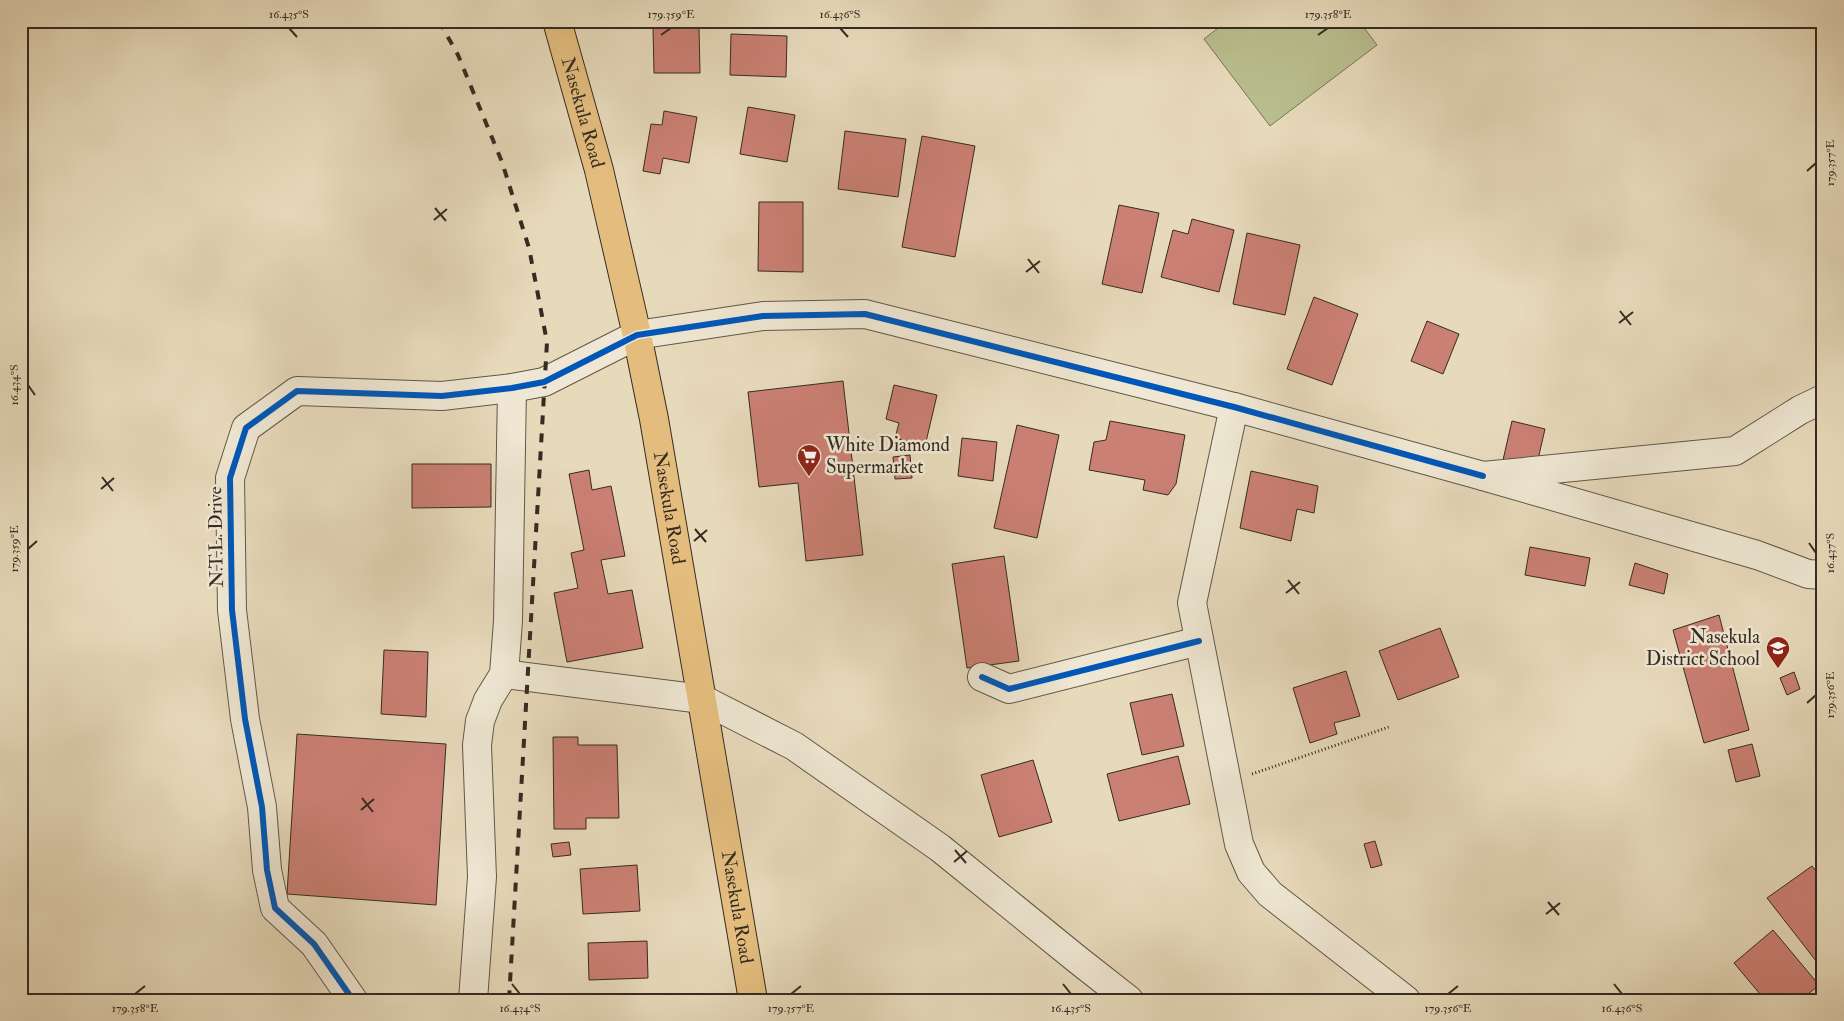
<svg xmlns="http://www.w3.org/2000/svg" width="1844" height="1021" font-family="'IM FELL Double Pica',serif">
  <style>
    .green { fill: #b9be8e; stroke: #777458 }
    .building { fill: #cb8074; stroke: #352b22 }
    .lines { fill: none; stroke-linecap: round; stroke-linejoin: round }
    .minor-casing { stroke: #625748; stroke-width: 30 }
    .major-casing { stroke: #352b22; stroke-width: 30 }
    .path { stroke: #352b22; stroke-width: 3; stroke-dasharray: 1 2.5; stroke-linecap: butt }
    .minor { stroke: #efe7d3; stroke-width: 28 }
    .major { stroke: #e4bd7e; stroke-width: 28 }
    .rail { stroke: #352b22; stroke-width: 4; stroke-dasharray: 9 9; stroke-linecap: butt }
    .cycleway-casing { stroke: #efe7d3; stroke-width: 9 }
    .cycleway { stroke: #0057b8; stroke-width: 6 }
    .ticks { fill: none; stroke: #352b22; stroke-width: 2 }
    .labels { text-anchor: middle; dominant-baseline: central; stroke-width: 5; stroke-linejoin: round; paint-order: stroke }
    .street-label { font-size: 19px; fill: #352b22; stroke: #efe7d3 }
    .poi-label { font-size: 19px; fill: #352b22; stroke: #efe7d3; text-anchor: start }
    .neatline { fill: none; stroke: #352b22; stroke-width: 2 }
    .ticks-label { font-size: 12px; text-anchor: middle; fill: #352b22 }
  </style>
  <rect width="100%" height="100%" fill="#e7dabb"/>
  <filter id="stains"><feTurbulence type="fractalNoise" baseFrequency=".004" numOctaves="4"/><feColorMatrix values="0 0 0 0 .2 0 0 0 0 .09 0 0 0 0 .02 0 0 0 .5 -.17"/></filter>
  <radialGradient id="worn" r=".72"><stop offset=".6" stop-color="#630" stop-opacity="0"/><stop offset="1" stop-color="#630" stop-opacity=".3"/></radialGradient>
  <path class="green" d="M1227,21H1359L1377,45L1270,126L1204,39Z"/>
  <g class="building">
    <path d="M699,27L700,73H654L653,28Z"/>
    <path d="M731,34L787,36L786,77L730,75Z"/>
    <path d="M748,107L795,115L787,162L740,154Z"/>
    <path d="M664,111L697,117L689,163L663,158L660,174L643,171L651,124L662,125Z"/>
    <path d="M845,131L906,139L898,197L838,189Z"/>
    <path d="M922,136L975,146L955,257L902,247Z"/>
    <path d="M759,202H803V272L758,271Z"/>
    <path d="M1119,205L1159,213L1142,293L1102,284Z"/>
    <path d="M1192,219L1234,230L1219,292L1161,277L1173,230L1188,234Z"/>
    <path d="M1247,233L1300,245L1285,315L1233,304Z"/>
    <path d="M1314,297L1358,314L1332,385L1287,369Z"/>
    <path d="M1427,321L1459,334L1443,374L1411,361Z"/>
    <path d="M843,381L863,555L806,561L798,483L759,487L748,392Z"/>
    <path d="M894,385L937,395L925,446L895,438L899,423L886,419Z"/>
    <path d="M1110,421L1185,435L1176,484L1168,495L1143,490L1145,480L1089,470L1094,442L1106,440Z"/>
    <path d="M1512,421L1545,429L1536,468L1503,460Z"/>
    <path d="M1017,425L1059,435L1037,538L994,528Z"/>
    <path d="M1817,425H1823V445H1818Z"/>
    <path d="M962,438L997,442L993,481L958,476Z"/>
    <path d="M910,455L912,478L895,479L893,457Z"/>
    <path d="M412,464H491V507L412,508Z"/>
    <path d="M589,470L592,490L611,486L625,556L601,560L608,594L632,590L643,648L567,662L554,593L578,588L571,553L584,550L569,474Z"/>
    <path d="M1251,471L1318,486L1314,513L1297,509L1291,541L1240,528Z"/>
    <path d="M1530,547L1590,558L1585,586L1525,575Z"/>
    <path d="M1004,556L1019,661L967,668L952,564Z"/>
    <path d="M1635,563L1668,574L1664,594L1629,585Z"/>
    <path d="M1719,615L1749,730L1704,743L1673,630Z"/>
    <path d="M1440,628L1459,677L1398,700L1379,651Z"/>
    <path d="M384,650L428,652L426,717L381,714Z"/>
    <path d="M1346,671L1360,716L1334,723L1337,734L1310,743L1293,688Z"/>
    <path d="M1794,672L1800,689L1787,695L1780,678Z"/>
    <path d="M1172,694L1184,746L1142,755L1130,703Z"/>
    <path d="M297,734L446,744L436,905L287,894Z"/>
    <path d="M553,737H578V745H617L619,818H586V829H554Z"/>
    <path d="M1752,744L1760,776L1736,782L1728,750Z"/>
    <path d="M1178,756L1190,804L1119,821L1107,774Z"/>
    <path d="M1033,760L1052,822L999,837L981,775Z"/>
    <path d="M1375,841L1382,865L1371,868L1364,844Z"/>
    <path d="M569,842L571,855L553,857L551,844Z"/>
    <path d="M637,865L640,911L583,914L580,869Z"/>
    <path d="M1812,866L1823,880V964L1820,966L1767,898Z"/>
    <path d="M1773,930L1819,985L1801,1000H1765L1734,963Z"/>
    <path d="M647,941L648,978L589,980L588,943Z"/>
  </g>
  <g class="lines">
    <g class="minor-casing">
      <g id="minor">
        <path d="M1823,399L1800,410L1735,451L1483,476L1757,555L1808,574L1823,575"/>
        <path d="M1234,407L1192,603L1239,844L1251,872L1270,894L1406,1000"/>
        <path d="M504,674L702,699L794,746L940,848L1078,960L1129,1000"/>
        <path d="M982,677L1009,689L1199,641"/>
        <path d="M353,1000L314,944L275,908L267,870L262,807L245,719L232,610L230,478L246,428L297,391L442,396L512,388L544,382L637,335L763,316L865,314L1234,407L1483,476"/>
        <path d="M473,1000L482,877L477,745L480,721L488,700L504,674L508,621L512,388"/>
      </g>
    </g>
    <g class="major-casing">
      <g id="major">
        <path id="s1" d="M557,21L599,170L637,335L654,419L753,1000"/>
      </g>
    </g>
    <path class="path" d="M1252,774L1389,727"/>
    <use href="#minor" class="minor"/>
    <use href="#major" class="major"/>
    <path class="rail" d="M439,21L458,55L502,162L529,248L547,342L509,1000"/>
    <g class="cycleway-casing">
      <g id="cycleway">
        <path d="M982,677L1009,689L1199,641"/>
        <path d="M353,1000L314,944L275,908L267,870L262,807L245,719L232,610L230,478L246,428L297,391L442,396L512,388L544,382L637,335L763,316L865,314L1234,407L1483,476"/>
      </g>
    </g>
    <use href="#cycleway" class="cycleway"/>
  </g>
  <path class="ticks" d="M289,28L297,37M840,28L848,37M661,35L671,28M1318,35L1328,28M1807,171L1816,163M435,208L446,221M434,220L447,209M1028,259L1039,273M1026,272L1040,261M1620,311L1631,325M1619,323L1633,312M28,385L35,395M102,477L113,491M101,489L114,478M695,529L706,542M694,541L707,530M1809,543L1816,553M28,549L37,541M1288,580L1299,594M1286,593L1300,582M1807,703L1816,695M362,798L373,812M361,810L374,799M955,850L966,863M954,862L967,851M1548,902L1559,915M1546,914L1560,903M512,984L520,994M1063,984L1071,994M1614,984L1622,994M135,994L145,986M791,994L801,986M1448,994L1458,986"/>
  <defs>
    <g id="supermarket-pin" transform="scale(1.25)"><path d="M0 17L-7.5 6A9.5 9.5 0 1 1 7.5 6Z" fill="#8f2418" stroke="#efe7d3"/><path d="M-6-5.5h2.5l.6 2H6L4.5 2H-2.5L-4.4-4H-6ZM-1.5 3.2a1.3 1.3 0 1 0 .1 0ZM3 3.2a1.3 1.3 0 1 0 .1 0Z" fill="#fff"/></g>
    <g id="school-pin" transform="scale(1.25)"><path d="M0 17L-7.5 6A9.5 9.5 0 1 1 7.5 6Z" fill="#8f2418" stroke="#efe7d3"/><path d="M0-5L7-2L0 1L-7-2ZM-4 1L0 2.5L4 1V4Q0 6-4 4Z" fill="#fff"/></g>
  </defs>
  <g fill-rule="evenodd">
    <use href="#supermarket-pin" x="809" y="456"/>
    <use href="#school-pin" x="1778" y="648"/>
  </g>
  <g class="labels">
    <g class="street-label">
      <text stroke="none"><textPath href="#s1" startOffset="95">Nasekula Road</textPath></text>
      <text stroke="none"><textPath href="#s1" startOffset="500">Nasekula Road</textPath></text>
      <text transform="translate(216 537) rotate(-91)">N.T.L. Drive</text>
      <text stroke="none"><textPath href="#s1" startOffset="905">Nasekula Road</textPath></text>
    </g>
    <g class="poi-label">
      <text x="826" y="445">White Diamond<tspan x="826" dy="22">Supermarket</tspan></text>
      <text x="1760" y="637" text-anchor="end">Nasekula<tspan x="1760" dy="22">District School</tspan></text>
    </g>
  </g>
  <rect width="1844" height="1021" fill="none" stroke="#e7dabb" stroke-width="55"/>
  <rect x="28" y="28" width="1788" height="966" class="neatline"/>
  <g class="ticks-label">
    <text x="289" y="18">16.435°S</text>
    <text x="671" y="18">179.359°E</text>
    <text x="840" y="18">16.436°S</text>
    <text x="1328" y="18">179.358°E</text>
    <text transform="translate(1830 163) rotate(-90)" y="4">179.357°E</text>
    <text transform="translate(14 385) rotate(-90)" y="4">16.434°S</text>
    <text transform="translate(14 549) rotate(-90)" y="4">179.359°E</text>
    <text transform="translate(1830 553) rotate(-90)" y="4">16.437°S</text>
    <text transform="translate(1830 695) rotate(-90)" y="4">179.356°E</text>
    <text x="135" y="1012">179.358°E</text>
    <text x="520" y="1012">16.434°S</text>
    <text x="791" y="1012">179.357°E</text>
    <text x="1071" y="1012">16.435°S</text>
    <text x="1448" y="1012">179.356°E</text>
    <text x="1622" y="1012">16.436°S</text>
  </g>
  <rect width="100%" height="100%" filter="url(#stains)"/>
  <rect width="100%" height="100%" fill="url(#worn)"/>
</svg>
